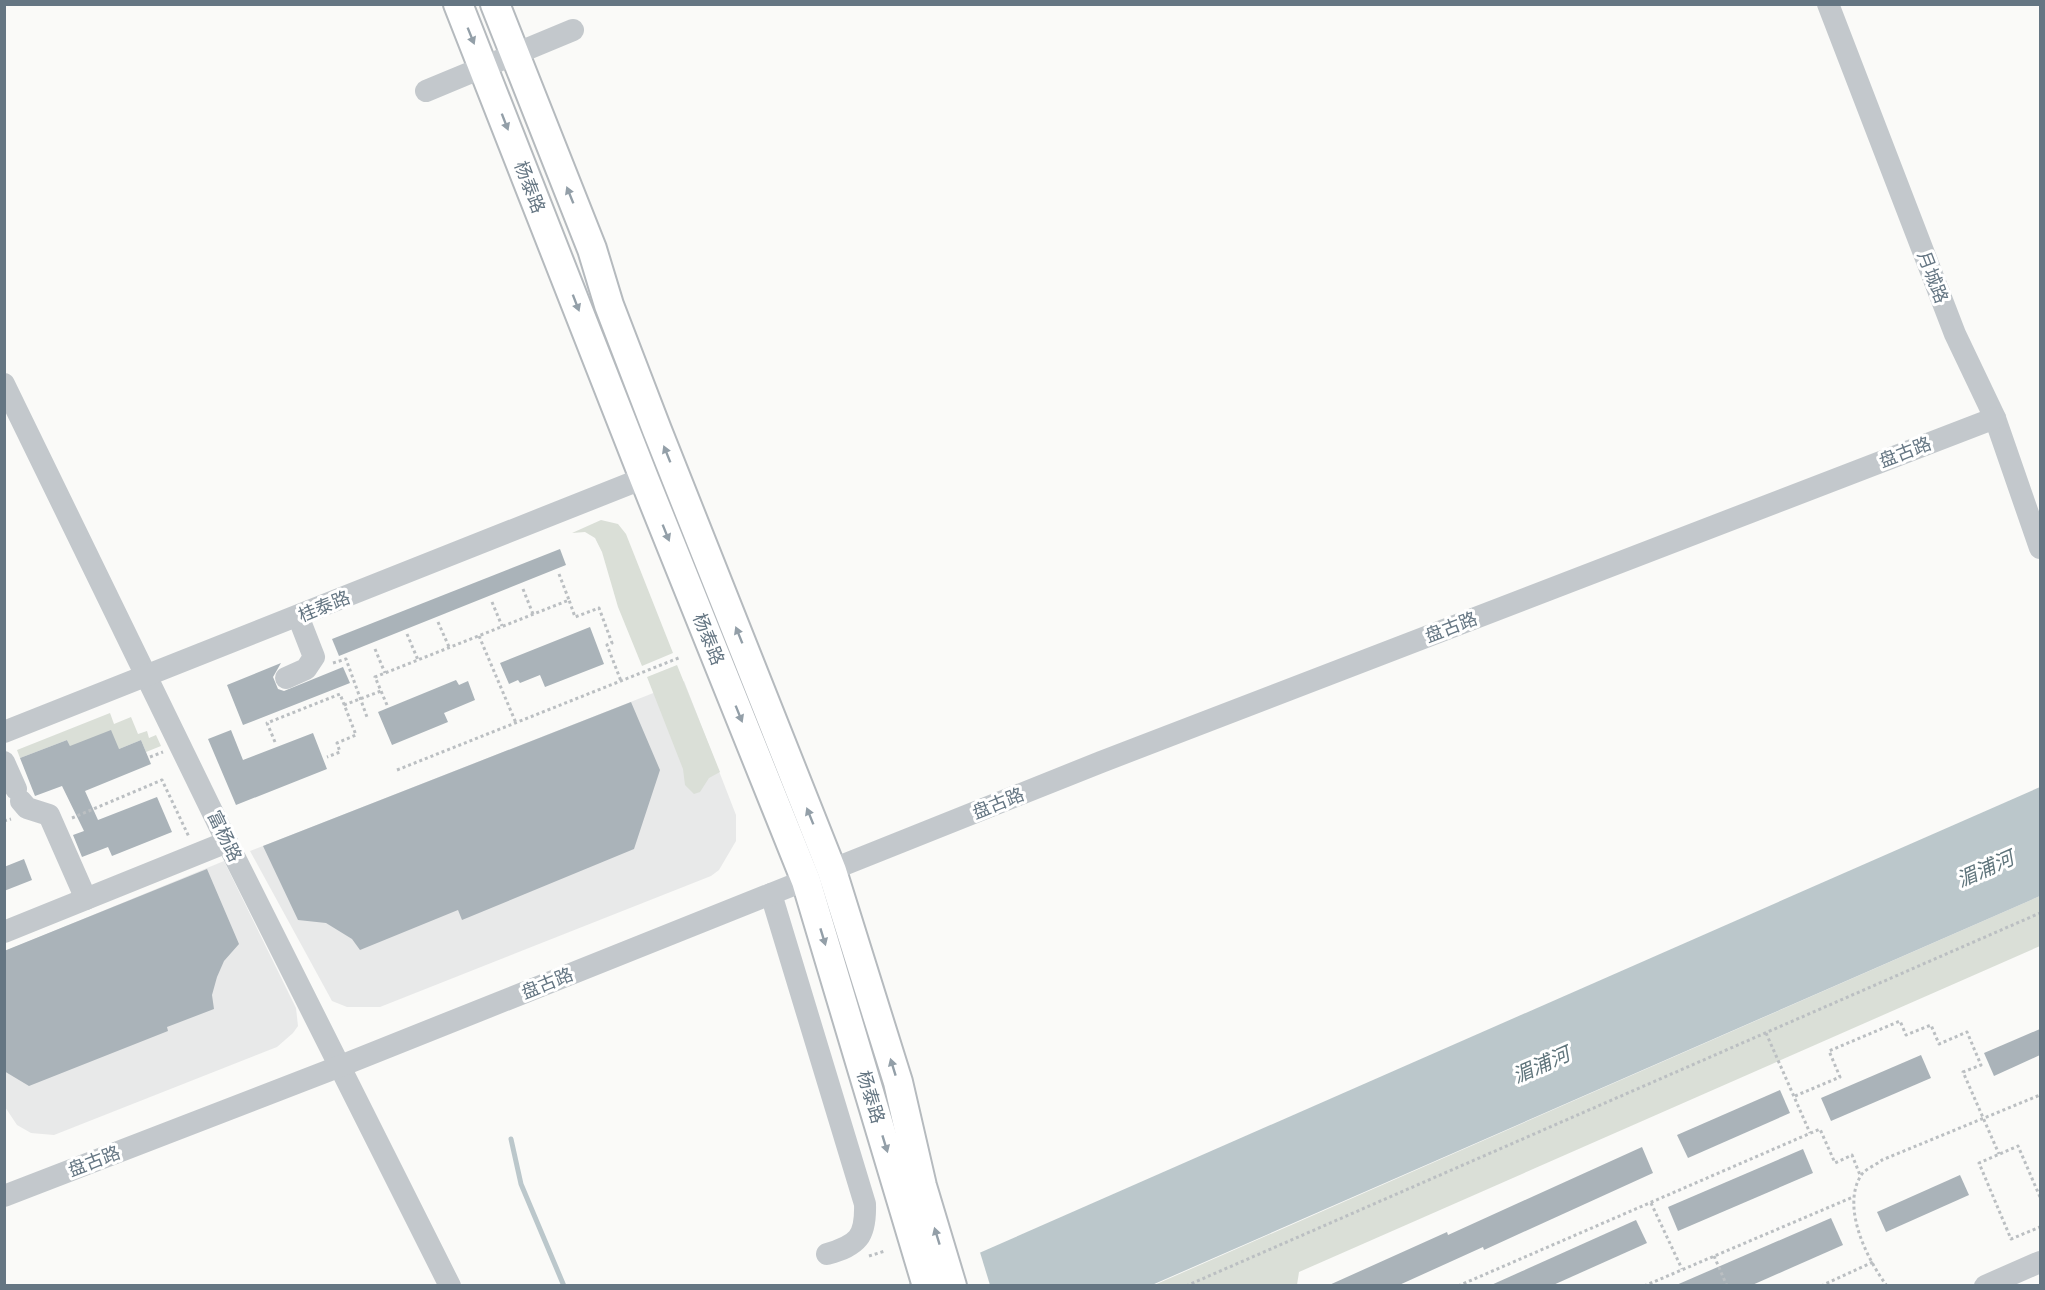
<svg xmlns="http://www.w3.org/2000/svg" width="2045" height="1290" font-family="Raleway,'Noto Sans SC',sans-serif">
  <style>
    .built { fill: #e8e9e9 }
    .green { fill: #dadfd7 }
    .water { fill: #bbc7cb }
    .pier { fill: #fafaf8 }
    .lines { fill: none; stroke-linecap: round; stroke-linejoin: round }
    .stream { stroke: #bbc7cb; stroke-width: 5 }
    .building { fill: #aab3b9 }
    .major-casing { stroke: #b5babe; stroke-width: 32 }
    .path { stroke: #bbbfc2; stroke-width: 3; stroke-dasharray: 3 3; stroke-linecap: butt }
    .minor { stroke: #c3c8cc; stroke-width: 22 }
    .major { stroke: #fff; stroke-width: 28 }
    .oneway { fill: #939fa8 }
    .labels { text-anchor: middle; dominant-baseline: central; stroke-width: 6; stroke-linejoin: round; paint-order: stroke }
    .street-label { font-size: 18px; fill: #657683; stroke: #fff }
    .water-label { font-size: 20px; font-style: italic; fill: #60757c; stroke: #fff }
  </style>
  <rect width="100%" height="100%" fill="#fafaf8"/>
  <g class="built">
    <path d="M684,681L736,815V841L719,870L711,876L380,1007H347L332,1001L250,851Z"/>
    <path d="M224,861L296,1008L298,1026L293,1033L277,1047L54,1135L31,1133L17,1125L5,1107V951Z"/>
  </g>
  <g class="green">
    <path d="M601,520L618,524L626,534L673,653L642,666L618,607L602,552L595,538L585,532L572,533Z"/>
    <path d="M677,665L720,772L709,778L700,792L694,794L685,785L683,769L647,677Z"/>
    <path d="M110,713L114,724L131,717L138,734L147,731L149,738L156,735L161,746L146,752L141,740L119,749L70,746L67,740L20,758L17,750Z"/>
    <path d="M2040,896V946L1299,1272L1297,1285L1152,1286Z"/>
  </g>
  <path class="water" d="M2040,787V896L1152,1285L904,1286Z"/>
  <path class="pier" d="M979,1249L990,1285H942L937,1268Z"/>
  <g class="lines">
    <path class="stream" d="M511,1139L521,1184L564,1286"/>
  </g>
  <g class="building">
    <path d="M560,549L566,565L339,656L332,639Z"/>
    <path d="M590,627L604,664L545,687L540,675L520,683L518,680L509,684L500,663Z"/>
    <path d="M281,663L273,677L278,689L284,691L343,667L350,683L243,725L227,685Z"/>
    <path d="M456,680L459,685L468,681L475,700L444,713L448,722L392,745L378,712Z"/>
    <path d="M631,702L660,770L634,849L462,920L458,910L360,950L352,939L326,923L298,920L263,846Z"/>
    <path d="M111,730L119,749L141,740L151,764L85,791L98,820L157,797L172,832L112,856L108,847L82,857L73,835L84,831L62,786L35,796L20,758L67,740L70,746Z"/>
    <path d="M231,730L243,760L313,733L327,769L236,805L208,739Z"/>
    <path d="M24,859L32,880L4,891V867Z"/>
    <path d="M207,869L239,944L224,961L217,977L212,995L214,1009L167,1027L168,1031L29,1086L4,1071V951Z"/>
    <path d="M2040,1029V1055L1994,1076L1984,1053Z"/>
    <path d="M1921,1055L1931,1078L1831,1121L1821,1098Z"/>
    <path d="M1780,1090L1790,1113L1688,1158L1677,1135Z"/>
    <path d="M1642,1147L1653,1173L1484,1250L1483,1247L1397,1286H1327L1447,1232L1448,1235Z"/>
    <path d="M1803,1149L1813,1173L1678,1231L1668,1207Z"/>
    <path d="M1960,1175L1969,1195L1886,1232L1877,1212Z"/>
    <path d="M1831,1218L1843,1245L1750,1286H1674Z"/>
    <path d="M1636,1220L1647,1243L1551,1286H1489Z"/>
  </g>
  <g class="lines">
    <g class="major-casing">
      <g id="major">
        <path d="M458,4L644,478L806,881L927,1286"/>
        <path d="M495,4L592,249L609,305L657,430L832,871L898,1082L922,1186L952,1286"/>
      </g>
    </g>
    <g class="path">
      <path d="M559,574L569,600"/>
      <path d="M523,589L533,614"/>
      <path d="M492,602L502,626"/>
      <path d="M438,622L449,647"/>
      <path d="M407,634L418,660"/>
      <path d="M479,636L516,723"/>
      <path d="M375,649L385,673"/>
      <path d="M333,663L346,659L367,717"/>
      <path d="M344,705L381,691"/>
      <path d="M387,705L375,677L569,600L575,617L599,608L612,643L607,645L621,681"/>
      <path d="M275,742L267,723L340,694L356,735L337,743L340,752L327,757"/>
      <path d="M150,757L163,752"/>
      <path d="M397,770L681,657"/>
      <path d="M72,818L162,780L189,837"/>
      <path d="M4,821L11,819"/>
      <path d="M1766,1033L1810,1133"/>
      <path d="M1795,1096L1840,1077L1829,1051L1900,1021L1906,1035L1931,1025L1939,1044L1967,1032L1981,1065L1963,1072L1999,1154"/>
      <path d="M2040,1197L2018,1146L1979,1163L2011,1239L2040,1227"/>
      <path d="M1651,1203L1682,1269"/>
      <path d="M869,1256L885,1251"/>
      <path d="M1714,1256L1727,1286"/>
      <path d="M1186,1286L2040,913"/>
      <path d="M1458,1286L1820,1129L1835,1163L1852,1155L1860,1175"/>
      <path d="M1644,1286L1853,1197"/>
      <path d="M1821,1286L1873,1262"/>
      <path d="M1887,1286C1867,1259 1842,1209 1860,1177C1863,1170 1876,1165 1882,1160L2040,1095"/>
    </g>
    <g class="minor">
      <path d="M1828,4L1955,334L1995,418L2040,548"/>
      <path d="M426,91L573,30"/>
      <path d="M4,384L227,842L450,1286"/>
      <path d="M286,678L306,669L314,657L298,616"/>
      <path d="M4,732L644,478"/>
      <path d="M4,762L16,789"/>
      <path d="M21,801L27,808L49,815L86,899"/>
      <path d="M771,894L865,1204C866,1237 858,1245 827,1254"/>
      <path d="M4,932L227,842"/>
      <path d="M4,1196L338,1067L1101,762L1995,418"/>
      <path d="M1985,1286L2040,1262"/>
    </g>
    <use href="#major" class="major"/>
  </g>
  <defs><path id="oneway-solid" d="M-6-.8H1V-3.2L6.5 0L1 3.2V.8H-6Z" transform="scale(1.5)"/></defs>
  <g class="oneway">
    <use href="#oneway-solid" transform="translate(471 36) rotate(68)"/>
    <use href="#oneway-solid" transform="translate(505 122) rotate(69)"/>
    <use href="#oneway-solid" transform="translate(570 195) rotate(-112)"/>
    <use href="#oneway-solid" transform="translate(576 303) rotate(69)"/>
    <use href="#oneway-solid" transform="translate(667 454) rotate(-112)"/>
    <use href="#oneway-solid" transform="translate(666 533) rotate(68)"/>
    <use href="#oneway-solid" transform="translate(739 635) rotate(-112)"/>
    <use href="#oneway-solid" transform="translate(739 714) rotate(68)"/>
    <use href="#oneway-solid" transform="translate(810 816) rotate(-112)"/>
    <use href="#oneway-solid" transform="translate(823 937) rotate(73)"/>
    <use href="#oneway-solid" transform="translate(893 1067) rotate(-107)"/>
    <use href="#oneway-solid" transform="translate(885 1144) rotate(73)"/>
    <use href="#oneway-solid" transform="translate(937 1236) rotate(-107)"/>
  </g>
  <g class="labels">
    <g class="street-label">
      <text transform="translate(530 187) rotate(69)">杨泰路</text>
      <text transform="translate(1933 277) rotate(69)">月城路</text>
      <text transform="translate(1905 452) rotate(-21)">盘古路</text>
      <text transform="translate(324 606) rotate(-22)">桂泰路</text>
      <text transform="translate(1451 627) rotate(-21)">盘古路</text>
      <text transform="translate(709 639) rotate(68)">杨泰路</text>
      <text transform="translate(998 803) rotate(-22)">盘古路</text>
      <text transform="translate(225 836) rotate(64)">富杨路</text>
      <text transform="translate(547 983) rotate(-22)">盘古路</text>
      <text transform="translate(871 1097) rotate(73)">杨泰路</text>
      <text transform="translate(94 1161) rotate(-21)">盘古路</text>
    </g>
    <g class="water-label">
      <text transform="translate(1985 869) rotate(-24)">湄浦河</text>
      <text transform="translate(1541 1065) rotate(-24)">湄浦河</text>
    </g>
  </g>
  <rect width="2045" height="1290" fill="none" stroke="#657683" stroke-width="12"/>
</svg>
